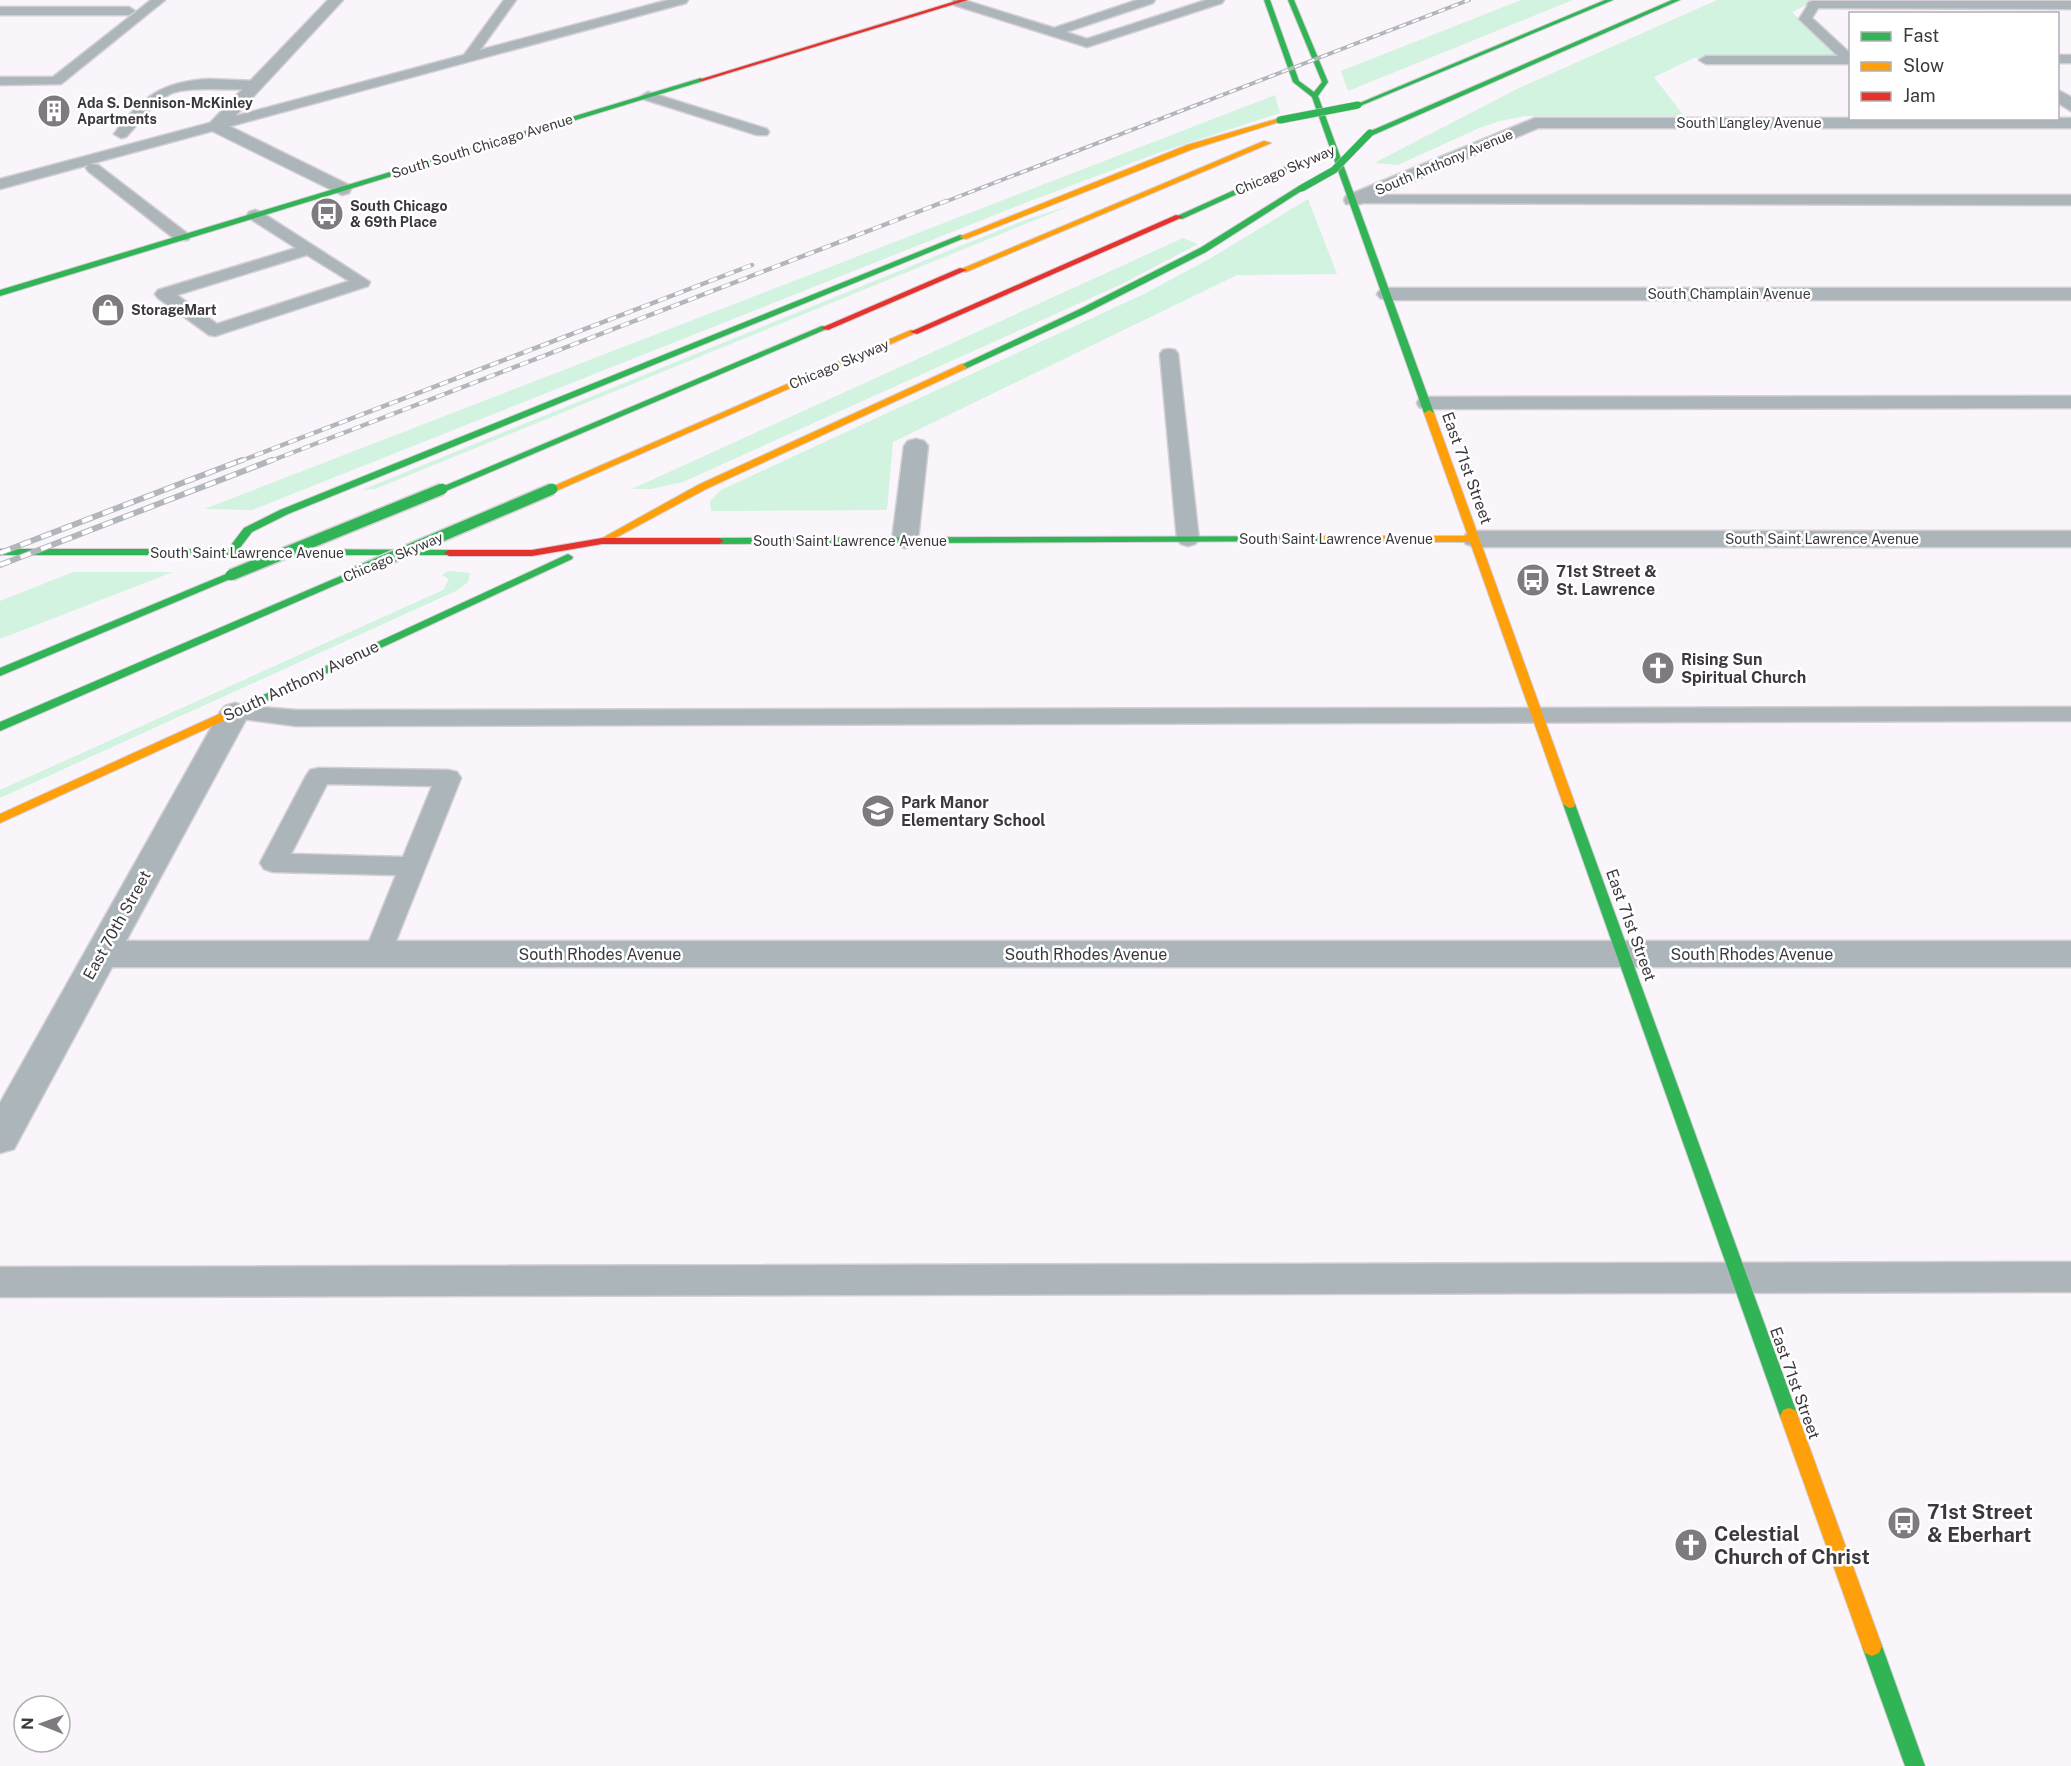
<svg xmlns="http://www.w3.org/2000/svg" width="2071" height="1766" font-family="'Public Sans',sans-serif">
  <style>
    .green { fill: #d1f3df }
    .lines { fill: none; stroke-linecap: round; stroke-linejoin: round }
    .lane-casing { stroke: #d3d0d4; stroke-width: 3 }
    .street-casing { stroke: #d3d0d4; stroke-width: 3 }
    .fast-casing { stroke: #d3d0d4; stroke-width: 2 }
    .slow-casing { stroke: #d3d0d4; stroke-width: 2 }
    .jam-casing { stroke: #d3d0d4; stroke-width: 2 }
    .lane { fill: #acb5ba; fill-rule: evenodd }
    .street { fill: #acb5ba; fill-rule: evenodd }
    .fast { fill: #30b455; fill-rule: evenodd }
    .slow { fill: #ff9f0a; fill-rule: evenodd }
    .jam { fill: #e5322d; fill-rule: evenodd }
    .rail-far2-casing { stroke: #b2b6ba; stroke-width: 4 }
    .rail-far1-casing { stroke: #b2b6ba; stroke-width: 4.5 }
    .rail-casing { stroke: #b2b6ba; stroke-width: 6 }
    .rail-far2 { stroke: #fff; stroke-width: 2; stroke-dasharray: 7; stroke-linecap: butt }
    .rail-far1 { stroke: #fff; stroke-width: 3; stroke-dasharray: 9; stroke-linecap: butt }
    .rail { stroke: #fff; stroke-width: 4; stroke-dasharray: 11; stroke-linecap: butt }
    .fast-bridge-far1-casing { stroke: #d3d0d4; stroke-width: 8; stroke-linecap: butt }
    .fast-bridge-casing { stroke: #d3d0d4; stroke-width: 14; stroke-linecap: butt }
    .fast-bridge-far1 { stroke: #30b455; stroke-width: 7 }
    .fast-bridge { stroke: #30b455; stroke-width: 11 }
    .labels { text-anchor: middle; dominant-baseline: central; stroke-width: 5; stroke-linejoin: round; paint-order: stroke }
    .far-poi-label { font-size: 14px; font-weight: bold; fill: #3c383e; stroke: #fff; text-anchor: start }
    .far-street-label { font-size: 14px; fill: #3c383e; stroke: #fff }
    .street-label { font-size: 16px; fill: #3c383e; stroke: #fff }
    .poi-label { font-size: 16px; font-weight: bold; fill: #3c383e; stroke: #fff; text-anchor: start }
    .near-poi-label { font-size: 20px; font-weight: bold; fill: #3c383e; stroke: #fff; text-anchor: start }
  </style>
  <rect width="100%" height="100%" fill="#f9f5fb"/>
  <g class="green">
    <path d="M1521,0H1573L1348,91L1341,71Z"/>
    <path d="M1717,0H1816L1792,12L1839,57L1694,58L1654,77L1684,116H1525L1500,121L1479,128L1398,165L1374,163L1519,88Z"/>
    <path d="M1275,95L1280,113L1158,153L1030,201L252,510L204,509Z"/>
    <path d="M1308,199L1337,274L1237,275L893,442L887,510L711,511L710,501L721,490L1144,294L1211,258Z"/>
    <path d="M1072,205L375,489L362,490L960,246L1028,219Z"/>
    <path d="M1183,238L1198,244L1122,284L683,482L651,489H632Z"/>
    <path d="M448,571L470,573L468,582L458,590L0,798V790L443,590L449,579L442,575Z"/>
    <path d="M73,572H173L0,639V601Z"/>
  </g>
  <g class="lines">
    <g class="lane-casing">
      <g id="lane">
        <path d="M151,0H165L61,84L0,85V77H53Z"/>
        <path d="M504,0H516L480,50L668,0H688L686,3L90,164L98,165L188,234L190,237L188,240H176L88,171L86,168L88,165L0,189V179L464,55Z"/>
        <path d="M953,0H964L1054,28L1137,0H1155L1153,3L1066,32L1087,39L1206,0H1224L1222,3L1087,47L954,5Z"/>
        <path d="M1814,1L1820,5L1812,18L1850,53V64H1706L1699,60L1706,56H1838L1799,19L1810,2Z"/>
        <path d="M0,7H129L135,11L129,15H0Z"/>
        <rect x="2058" y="55" width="13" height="8"/>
        <path d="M210,79L256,81L263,85C253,95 193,83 170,94C153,103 139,123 126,137L121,138L114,134C141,97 163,81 210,79Z"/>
        <path d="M648,92L767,129L769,132L767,135H757L643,99L641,96Z"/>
        <path d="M1353,195H2071V205L1348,203L1345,200L1348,197Z"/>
        <path d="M255,210L261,212L370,282L368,286L215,336L209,335L158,298L155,294L158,290L296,248L249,218L247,215L249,212ZM307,255L349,281L217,324L177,295Z"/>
        <path d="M1169,349L1175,350L1178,354L1199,540L1195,544L1188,546L1181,544L1177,540L1160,354L1163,350Z"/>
        <path d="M2071,396V408L1426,409L1419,407L1417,403L1419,399L1426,397Z"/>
        <path d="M235,705L296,710L2071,707V721L296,726L226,717L223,712L226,707Z"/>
        <path d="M319,768L448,770L457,772L461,778L388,961L378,964L368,961L364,954L396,875L273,872L264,869L260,863L306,776L310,770ZM327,784L432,786L403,857L291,854Z"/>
        <path d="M2071,1262V1292L0,1297V1267Z"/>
      </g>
    </g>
    <g class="street-casing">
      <g id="street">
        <path d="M328,0H343L227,125L349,185L351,189L349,193L342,195L210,130L207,126Z"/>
        <path d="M1814,1H2071V9L1809,8L1807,5L1809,2Z"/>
        <path d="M2058,90L2071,97V111L2058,103Z"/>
        <path d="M1535,118H2071V128H1538L1360,204H1346L1344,200L1346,196Z"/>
        <path d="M1387,288H2071V300H1387L1380,298L1377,294L1380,290Z"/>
        <path d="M916,439L924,441L928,446L918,540L914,545L905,548L896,545L892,540L904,446L908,441Z"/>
        <path d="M1475,531H2071V547H1475L1466,544L1462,539L1466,534Z"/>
        <path d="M235,703L245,706L250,712L126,941H2071V967H112L14,1149L0,1153V1103L220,712L225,706Z"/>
      </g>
    </g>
    <g class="fast-casing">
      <g id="fast">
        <path d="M1264,0H1270L1299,81L1314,92L1322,82L1288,0H1294L1328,82L1318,96L1434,413L1432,415L1424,413L1312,97L1293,82Z"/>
        <path d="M1605,0H1613L1360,106L1355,105Z"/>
        <path d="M1672,0H1680L1373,135L1366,133Z"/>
        <path d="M701,78L703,81L0,296V290Z"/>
        <path d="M1292,164L1299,166L1182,219L1175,217Z"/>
        <path d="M1299,186L1306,188L1206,252L1086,313L965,369L957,367L1080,309L1200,248Z"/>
        <path d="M960,235L967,237L288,514L252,532L239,549L449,550L453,551V555H0V549H228L244,528L280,510Z"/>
        <path d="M822,326L829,328L446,491H438L437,489Z"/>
        <path d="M1324,536L1329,539L1328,541L719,544L714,541L719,538Z"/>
        <path d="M568,554L573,557L572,559L254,707H246L244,704Z"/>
        <path d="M231,572L236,575L235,577L0,676V668Z"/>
        <path d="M350,572L355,575L354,577L0,731V722Z"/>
        <path d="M1569,800L1575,804L1798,1416L1795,1422L1789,1424L1783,1422L1780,1416L1563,804Z"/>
        <path d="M1872,1636L1879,1639L1882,1646L1925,1766H1905L1862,1646L1865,1639Z"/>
      </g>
    </g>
    <g class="slow-casing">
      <g id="slow">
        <path d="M1280,118L1284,120L1282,121L1193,149L966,239L959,237L1187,145Z"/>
        <path d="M1264,141L1271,143L966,272L959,270Z"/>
        <path d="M911,330L918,332L556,491H548L547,489Z"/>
        <path d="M962,364L967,367L965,369L706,489L606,543H598L597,541L698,485Z"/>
        <path d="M1429,410L1434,413L1575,804L1574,807L1569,808L1563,804L1470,542H1324L1319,539L1324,536H1468L1424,413Z"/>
        <path d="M250,700L254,701L256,704L254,707L0,823V814Z"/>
        <path d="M1789,1408L1795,1410L1798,1416L1882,1646L1879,1653L1872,1656L1865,1653L1862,1646L1780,1416L1783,1410Z"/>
      </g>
    </g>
    <g class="jam-casing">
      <g id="jam">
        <path d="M959,0H968L703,81L698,80Z"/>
        <path d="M1176,215L1183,217L917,334L910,332Z"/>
        <path d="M960,268L967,270L828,330L821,328Z"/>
        <path d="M602,538H719L724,541L719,544H602L532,556H449L444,553L449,550H532Z"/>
      </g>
    </g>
    <use href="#lane" class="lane"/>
    <use href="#street" class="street"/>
    <use href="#fast" class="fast"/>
    <use href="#slow" class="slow"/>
    <use href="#jam" class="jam"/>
    <g class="rail-far2-casing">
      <path id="rail-far2" d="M942,203L1469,0"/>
    </g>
    <g class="rail-far1-casing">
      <g id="rail-far1">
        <path d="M238,462L752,265"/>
        <path d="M268,462L946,201"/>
      </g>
    </g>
    <g class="rail-casing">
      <g id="rail">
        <path d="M0,553L242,460"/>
        <path d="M0,565L272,460"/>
      </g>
    </g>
    <use href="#rail-far2" class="rail-far2"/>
    <use href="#rail-far1" class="rail-far1"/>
    <use href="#rail" class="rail"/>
    <g class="fast-bridge-far1-casing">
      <g id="fast-bridge-far1">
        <path d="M1280,120L1358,105"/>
        <path d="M1302,188L1334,170L1370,133"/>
      </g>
    </g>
    <g class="fast-bridge-casing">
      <g id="fast-bridge">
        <path d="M231,575L442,489"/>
        <path d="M350,575L552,489"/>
      </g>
    </g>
    <use href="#fast-bridge-far1" class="fast-bridge-far1"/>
    <use href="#fast-bridge" class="fast-bridge"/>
  </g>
  <defs>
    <g id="building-disc" transform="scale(1.725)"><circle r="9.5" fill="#7e7a80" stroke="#fff"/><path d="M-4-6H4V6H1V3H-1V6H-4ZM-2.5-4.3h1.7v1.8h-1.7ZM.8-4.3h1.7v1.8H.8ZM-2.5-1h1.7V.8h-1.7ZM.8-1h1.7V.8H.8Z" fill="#fff"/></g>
    <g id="bus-disc" transform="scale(1.725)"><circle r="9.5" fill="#7e7a80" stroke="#fff"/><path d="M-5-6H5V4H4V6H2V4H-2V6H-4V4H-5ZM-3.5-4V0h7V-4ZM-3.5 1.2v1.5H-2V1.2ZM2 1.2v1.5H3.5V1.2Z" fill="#fff"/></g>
    <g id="shop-disc" transform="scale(1.725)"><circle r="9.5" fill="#7e7a80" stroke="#fff"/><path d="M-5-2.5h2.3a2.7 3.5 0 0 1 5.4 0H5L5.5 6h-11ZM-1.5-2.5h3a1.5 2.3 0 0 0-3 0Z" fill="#fff"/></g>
    <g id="church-disc" transform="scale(1.725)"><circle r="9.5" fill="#7e7a80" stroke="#fff"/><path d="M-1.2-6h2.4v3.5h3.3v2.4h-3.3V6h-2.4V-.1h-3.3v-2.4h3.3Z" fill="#fff"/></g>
    <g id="school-disc" transform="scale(1.725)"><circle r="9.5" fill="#7e7a80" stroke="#fff"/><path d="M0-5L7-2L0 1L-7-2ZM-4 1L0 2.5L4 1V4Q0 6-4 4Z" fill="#fff"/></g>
  </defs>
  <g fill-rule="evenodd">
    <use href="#building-disc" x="54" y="111"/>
    <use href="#bus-disc" x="327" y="214"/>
    <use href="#shop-disc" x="108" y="310"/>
    <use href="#bus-disc" x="1533" y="580"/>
    <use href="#church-disc" x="1658" y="668"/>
    <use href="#school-disc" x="878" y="811"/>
    <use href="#bus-disc" x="1904" y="1523"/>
    <use href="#church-disc" x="1691" y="1545"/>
  </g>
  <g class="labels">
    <g class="far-poi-label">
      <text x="77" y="103">Ada S. Dennison-McKinley<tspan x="77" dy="16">Apartments</tspan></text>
      <text x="350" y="206">South Chicago<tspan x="350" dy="16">&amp; 69th Place</tspan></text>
      <text x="131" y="310">StorageMart</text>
    </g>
    <g class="far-street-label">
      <text x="1749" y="123">South Langley Avenue</text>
      <text transform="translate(482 146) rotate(-17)">South South Chicago Avenue</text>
      <text transform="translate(1444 162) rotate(-23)">South Anthony Avenue</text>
      <text transform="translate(1285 170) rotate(-23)">Chicago Skyway</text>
      <text x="1729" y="294">South Champlain Avenue</text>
      <text transform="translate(839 364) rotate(-23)">Chicago Skyway</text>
      <text x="1336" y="539">South Saint Lawrence Avenue</text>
      <text x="1822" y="539">South Saint Lawrence Avenue</text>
      <text x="850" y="541">South Saint Lawrence Avenue</text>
      <text x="247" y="553">South Saint Lawrence Avenue</text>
      <text transform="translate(393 557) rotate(-23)">Chicago Skyway</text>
    </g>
    <g class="street-label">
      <text transform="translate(1467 468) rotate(70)">East 71st Street</text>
      <text transform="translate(301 681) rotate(-25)">South Anthony Avenue</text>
      <text transform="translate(117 925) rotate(-61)">East 70th Street</text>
      <text transform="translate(1631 925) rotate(70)">East 71st Street</text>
      <text x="600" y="954">South Rhodes Avenue</text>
      <text x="1086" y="954">South Rhodes Avenue</text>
      <text x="1752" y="954">South Rhodes Avenue</text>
      <text transform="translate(1795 1383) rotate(70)">East 71st Street</text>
    </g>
    <g class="poi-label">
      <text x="1556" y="571">71st Street &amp;<tspan x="1556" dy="18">St. Lawrence</tspan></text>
      <text x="1681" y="659">Rising Sun<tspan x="1681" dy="18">Spiritual Church</tspan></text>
      <text x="901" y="802">Park Manor<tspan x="901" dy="18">Elementary School</tspan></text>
    </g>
    <g class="near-poi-label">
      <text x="1927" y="1512">71st Street<tspan x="1927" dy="23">&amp; Eberhart</tspan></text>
      <text x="1714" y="1534">Celestial<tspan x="1714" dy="23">Church of Christ</tspan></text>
    </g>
  </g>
  <rect x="1849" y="12" width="210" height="108" fill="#ffffff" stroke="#b1afb2" stroke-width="1.5"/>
  <rect x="1861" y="32" width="30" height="9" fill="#30b455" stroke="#b1afb2" stroke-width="1.5"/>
  <text x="1903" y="42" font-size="18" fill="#3c383e">Fast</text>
  <rect x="1861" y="62" width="30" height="9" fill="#ff9f0a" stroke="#b1afb2" stroke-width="1.5"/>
  <text x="1903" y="72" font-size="18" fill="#3c383e">Slow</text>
  <rect x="1861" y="92" width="30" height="9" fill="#e5322d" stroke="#b1afb2" stroke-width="1.5"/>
  <text x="1903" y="102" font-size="18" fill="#3c383e">Jam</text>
  <g transform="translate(42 1724) rotate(271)"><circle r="28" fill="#ffffff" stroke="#b1afb2" stroke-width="1.5"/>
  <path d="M0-4.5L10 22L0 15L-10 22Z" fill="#7e7a80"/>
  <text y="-9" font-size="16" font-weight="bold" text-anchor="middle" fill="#3c383e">N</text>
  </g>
</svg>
